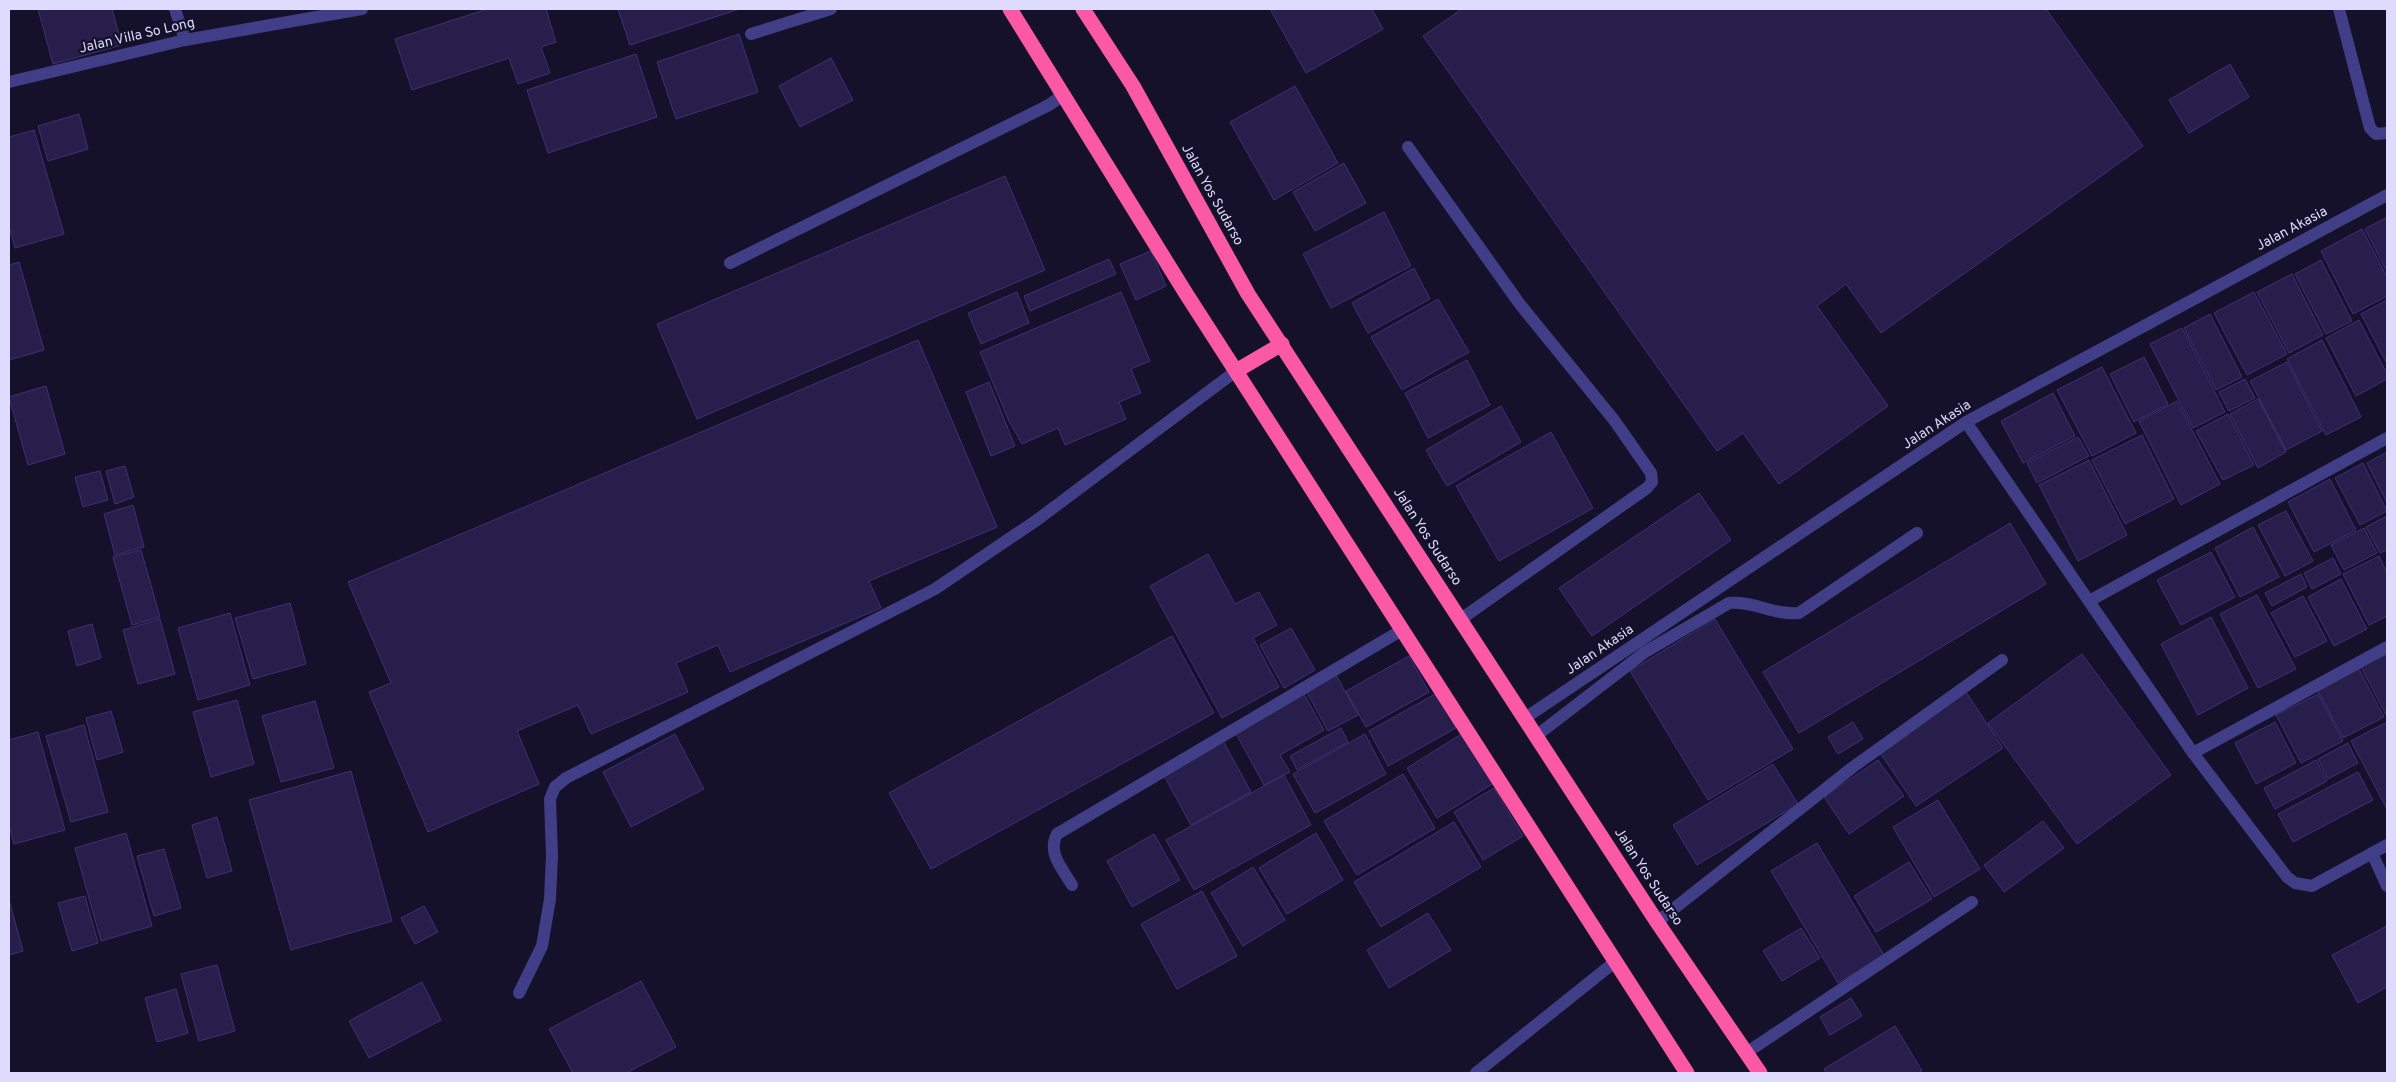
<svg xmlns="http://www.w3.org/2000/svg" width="2396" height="1082" font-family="Overpass,sans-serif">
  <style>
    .building { fill: #271e4b; stroke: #3f3076 }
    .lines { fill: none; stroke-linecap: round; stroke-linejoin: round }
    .lane { stroke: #413e88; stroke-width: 12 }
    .street { stroke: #413e88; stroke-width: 12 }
    .highway { stroke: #fb59a6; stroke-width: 15 }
    .labels { text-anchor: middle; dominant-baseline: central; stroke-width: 4.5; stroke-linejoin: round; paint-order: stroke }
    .street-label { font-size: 14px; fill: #dfdbfe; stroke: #16112a }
  </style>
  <rect width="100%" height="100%" fill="#16112a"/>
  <g class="building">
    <path d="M38,9H112L122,45L53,64Z"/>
    <path d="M487,9H546L556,42L541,47L550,73L518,84L509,58L412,90L395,39Z"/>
    <path d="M618,9H739L630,45Z"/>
    <path d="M1270,9H1372L1383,29L1306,73Z"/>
    <path d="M1462,9H2046L2143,146L1881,333L1846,284L1817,306L1888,406L1779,484L1743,433L1717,451L1423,36Z"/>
    <path d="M739,34L758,92L676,119L657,62Z"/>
    <path d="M636,54L657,117L548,153L527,90Z"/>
    <path d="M831,58L853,100L800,127L779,86Z"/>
    <path d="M2230,64L2249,97L2189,133L2169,100Z"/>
    <path d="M1295,86L1338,163L1274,200L1230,122Z"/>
    <path d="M79,114L88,149L48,161L38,126Z"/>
    <path d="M34,130L64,234L15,248L9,226V137Z"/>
    <path d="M1344,163L1366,203L1315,231L1293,192Z"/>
    <path d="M1005,176L1045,270L697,419L657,324Z"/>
    <path d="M1384,212L1411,266L1331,308L1303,254Z"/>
    <path d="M2387,217V272L2365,229Z"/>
    <path d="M2362,229L2387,277V296L2353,314L2321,251Z"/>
    <path d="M1151,251L1166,286L1136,300L1120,264Z"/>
    <path d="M1109,259L1116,274L1030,311L1024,296Z"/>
    <path d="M2321,260L2352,321L2326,334L2295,274Z"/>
    <path d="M19,262L44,350L9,360V265Z"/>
    <path d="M1414,268L1430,299L1368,333L1352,303Z"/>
    <path d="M2292,274L2323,335L2289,353L2257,292Z"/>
    <path d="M1017,292L1029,323L981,344L968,313Z"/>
    <path d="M1121,292L1150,361L1131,369L1141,393L1119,402L1126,419L1065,445L1058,428L1022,444L1009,421L980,352Z"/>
    <path d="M2254,292L2287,354L2247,375L2214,313Z"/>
    <path d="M1438,299L1469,352L1402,390L1371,337Z"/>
    <path d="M2387,300V364L2361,314Z"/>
    <path d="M2210,314L2242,377L2216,390L2184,328Z"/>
    <path d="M2359,320L2387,374V379L2356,396L2326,338Z"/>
    <path d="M2182,328L2225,412L2193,428L2150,344Z"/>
    <path d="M918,340L997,527L869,581L881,608L730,672L718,645L676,663L688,692L591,734L578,705L517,731L539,784L428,832L369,692L391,683L348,582Z"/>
    <path d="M2322,340L2361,417L2326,435L2287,359Z"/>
    <path d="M2144,357L2168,404L2134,422L2110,374Z"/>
    <path d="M1467,360L1490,405L1428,438L1405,393Z"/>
    <path d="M2287,362L2322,431L2286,450L2250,381Z"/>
    <path d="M2102,367L2136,433L2092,456L2057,390Z"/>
    <path d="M2245,379L2255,398L2229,411L2219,392Z"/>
    <path d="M989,382L1015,446L991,456L966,392Z"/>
    <path d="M46,386L65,454L28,465L9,397Z"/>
    <path d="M2053,393L2075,436L2023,463L2001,421Z"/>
    <path d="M2258,399L2286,452L2258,468L2230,414Z"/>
    <path d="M2177,401L2220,484L2181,505L2139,421Z"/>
    <path d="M1501,406L1521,442L1447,486L1426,450Z"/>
    <path d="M2228,414L2254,465L2223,480L2196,431Z"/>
    <path d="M1551,432L1593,508L1499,561L1456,486Z"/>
    <path d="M2142,435L2174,499L2125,524L2092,460Z"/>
    <path d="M2078,437L2089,456L2037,483L2027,463Z"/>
    <path d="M2387,452V503L2367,463Z"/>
    <path d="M2089,460L2127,535L2078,561L2039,485Z"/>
    <path d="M2363,463L2387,511L2360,525L2335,478Z"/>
    <path d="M125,466L134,497L115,504L106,471Z"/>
    <path d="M100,471L108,500L83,507L75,477Z"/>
    <path d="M2330,479L2356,530L2314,552L2288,502Z"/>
    <path d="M1699,493L1731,540L1592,636L1559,588Z"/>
    <path d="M133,505L144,547L115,555L104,514Z"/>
    <path d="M2286,511L2313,561L2285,576L2258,525Z"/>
    <path d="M2387,516V550L2380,553L2366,527Z"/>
    <path d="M2010,523L2046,584L1799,733L1763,672Z"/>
    <path d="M2253,527L2279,577L2240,597L2215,548Z"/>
    <path d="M2364,528L2377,553L2344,570L2331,545Z"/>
    <path d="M141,550L160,617L132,625L113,557Z"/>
    <path d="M2211,552L2235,597L2181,625L2157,580Z"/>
    <path d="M1208,554L1235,604L1259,592L1277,625L1253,638L1279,687L1222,718L1150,586Z"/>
    <path d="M2379,556L2387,573V616L2369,625L2343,574Z"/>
    <path d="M2333,558L2341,574L2312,589L2304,573Z"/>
    <path d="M2301,574L2307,587L2272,606L2265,593Z"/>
    <path d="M2341,579L2367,629L2334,646L2308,597Z"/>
    <path d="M2257,595L2296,669L2258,688L2220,614Z"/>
    <path d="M2303,596L2327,641L2295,657L2271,613Z"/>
    <path d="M290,603L306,664L253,679L235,618Z"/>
    <path d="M230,613L250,685L198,700L178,628Z"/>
    <path d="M2211,617L2248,688L2198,715L2161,644Z"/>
    <path d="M160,619L175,674L138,684L123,630Z"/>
    <path d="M1715,619L1793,749L1708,800L1630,671Z"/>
    <path d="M92,624L101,658L77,666L68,631Z"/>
    <path d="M1291,628L1315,670L1284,688L1260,645Z"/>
    <path d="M1172,636L1214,713L931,869L889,793Z"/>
    <path d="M2082,654L2171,775L2077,844L1988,723Z"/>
    <path d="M2387,654V715H2386L2361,667Z"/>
    <path d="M1409,656L1429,692L1366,727L1346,691Z"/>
    <path d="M2359,669L2384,717L2343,738L2318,691Z"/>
    <path d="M1335,673L1358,715L1328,731L1305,689Z"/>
    <path d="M1303,692L1324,730L1280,755L1290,772L1264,785L1234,730Z"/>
    <path d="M1966,692L2003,748L1916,806L1879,751Z"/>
    <path d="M1437,693L1456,728L1388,766L1369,731Z"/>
    <path d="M2318,694L2343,741L2301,763L2276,715Z"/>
    <path d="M237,700L254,764L211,777L193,712Z"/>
    <path d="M315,701L334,768L281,782L262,716Z"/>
    <path d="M111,711L123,752L97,760L86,718Z"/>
    <path d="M1853,722L1863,739L1838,754L1828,737Z"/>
    <path d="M2275,722L2296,763L2256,784L2235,743Z"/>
    <path d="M2385,723L2387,727V809L2351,741Z"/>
    <path d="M84,725L108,812L71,822L46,736Z"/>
    <path d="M1341,728L1348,742L1297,770L1290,756Z"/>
    <path d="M38,732L65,830L14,844L9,825V740Z"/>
    <path d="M1463,733L1494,783L1437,818L1407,768Z"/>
    <path d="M675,734L704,789L631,827L603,772Z"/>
    <path d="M1365,734L1386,774L1315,813L1293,774Z"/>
    <path d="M1222,739L1251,792L1191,825L1162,772Z"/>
    <path d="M2348,743L2358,763L2328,779L2318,759Z"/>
    <path d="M1878,760L1904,796L1849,834L1824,797Z"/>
    <path d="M2316,760L2327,781L2275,809L2264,788Z"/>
    <path d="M1773,764L1798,804L1697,865L1673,825Z"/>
    <path d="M351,771L392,921L291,950L249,800Z"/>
    <path d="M2358,772L2373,800L2293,842L2278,814Z"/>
    <path d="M1403,774L1435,828L1357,875L1324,821Z"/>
    <path d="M1284,775L1311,825L1194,890L1166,840Z"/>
    <path d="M1494,788L1523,836L1483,860L1454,812Z"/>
    <path d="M1938,800L1980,869L1934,897L1893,827Z"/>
    <path d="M217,817L232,871L207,878L192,825Z"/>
    <path d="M2043,821L2064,848L2004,892L1984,865Z"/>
    <path d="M1454,822L1481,867L1381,927L1354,882Z"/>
    <path d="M126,833L152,926L101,941L75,848Z"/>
    <path d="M1316,833L1343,880L1287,914L1259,868Z"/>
    <path d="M1154,834L1180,880L1132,907L1107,861Z"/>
    <path d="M1817,843L1884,955L1838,983L1771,871Z"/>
    <path d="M164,849L181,908L154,916L137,856Z"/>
    <path d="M1909,862L1932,899L1876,932L1854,896Z"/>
    <path d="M1253,867L1285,920L1243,946L1211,893Z"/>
    <path d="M1202,891L1237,956L1177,989L1141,924Z"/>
    <path d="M85,896L98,943L72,951L58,903Z"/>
    <path d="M9,900L23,951L9,955Z"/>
    <path d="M424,906L438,932L415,944L401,918Z"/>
    <path d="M1428,913L1451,950L1389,988L1367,950Z"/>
    <path d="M2387,926V987L2358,1003L2332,955Z"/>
    <path d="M1801,928L1820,958L1782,981L1763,951Z"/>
    <path d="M217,965L235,1031L199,1041L181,974Z"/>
    <path d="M641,981L676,1047L626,1073H573L549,1029Z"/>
    <path d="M422,982L441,1020L369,1058L349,1021Z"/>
    <path d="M176,989L188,1033L157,1042L145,998Z"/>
    <path d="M1851,998L1862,1016L1830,1035L1820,1017Z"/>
    <path d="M1895,1026L1922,1071L1918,1073H1826L1824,1069Z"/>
  </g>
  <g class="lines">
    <g class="lane">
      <path d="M751,34L831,9"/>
      <path d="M1408,147L1519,303L1614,420L1651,473L1652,482L1647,488L1461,619"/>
      <path d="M730,263L1049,105L1063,95"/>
      <path d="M1536,736L1645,652L1729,603C1755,601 1772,615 1799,613L1917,533"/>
      <path d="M1072,885C1062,868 1047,853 1057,834L1402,630"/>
      <path d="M1657,922L1853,767L2002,660"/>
      <path d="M519,993L542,946L550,899L552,856L550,799L555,787L566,778L935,589L1037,520L1236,371"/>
      <path d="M1746,1053L1972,902"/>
    </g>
    <g class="street">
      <path d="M175,9L185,40"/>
      <path d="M2339,9L2370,128L2376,134L2387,133"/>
      <path d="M9,82L185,40L362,9"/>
      <path d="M1966,422L2193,753L2287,877L2295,883L2312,886L2387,845"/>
      <path d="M2089,601L2387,438"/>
      <path d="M1525,718L1966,422L2387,195"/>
      <path d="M2193,753L2387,647"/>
      <path d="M2372,853L2387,886"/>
      <path d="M1476,1073L1616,961"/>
    </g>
    <g class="highway">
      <path d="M1010,9L1185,292L1687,1073"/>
      <path d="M1083,9L1133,86L1248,294L1657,922L1760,1073"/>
      <path d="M1236,371L1282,344"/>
    </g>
  </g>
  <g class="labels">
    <g class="street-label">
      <text transform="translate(137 36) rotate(-13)">Jalan Villa So Long</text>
      <text transform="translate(1212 195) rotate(61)">Jalan Yos Sudarso</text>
      <text transform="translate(2292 229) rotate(-28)">Jalan Akasia</text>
      <text transform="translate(1937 425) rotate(-33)">Jalan Akasia</text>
      <text transform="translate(1427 537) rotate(57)">Jalan Yos Sudarso</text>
      <text transform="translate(1600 650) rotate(-34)">Jalan Akasia</text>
      <text transform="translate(1648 877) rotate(57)">Jalan Yos Sudarso</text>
    </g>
  </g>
  <rect width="2396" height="1082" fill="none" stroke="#dfdbfe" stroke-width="20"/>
</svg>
